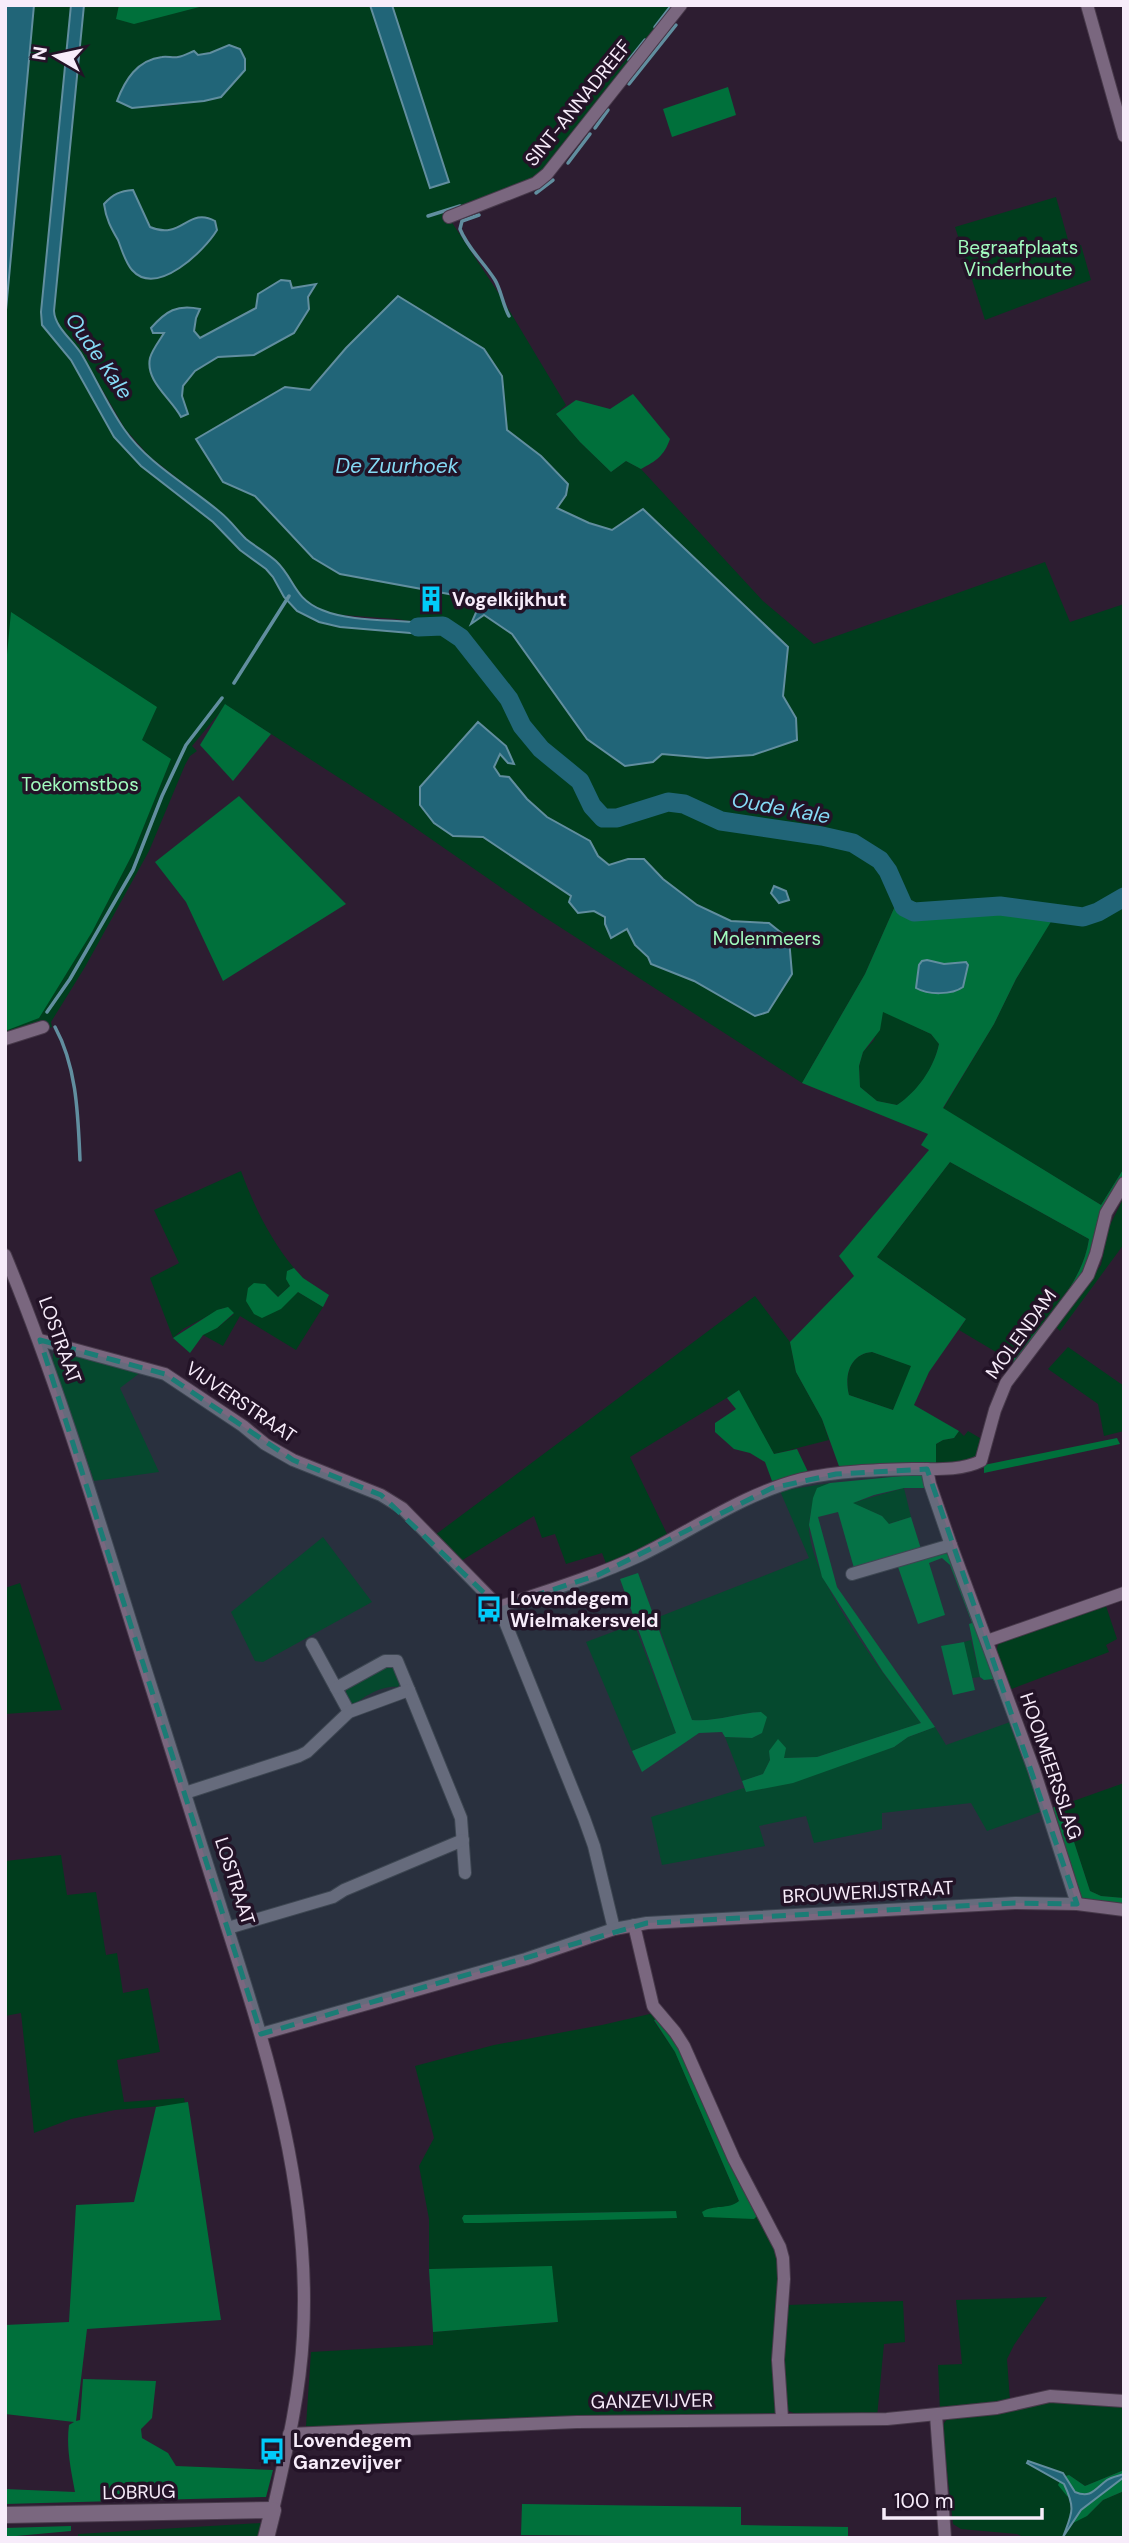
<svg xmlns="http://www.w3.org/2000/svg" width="1129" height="2543" font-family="'DM Sans',sans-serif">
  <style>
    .green { fill: #003d1d; fill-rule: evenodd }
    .forest { fill: #00703b; fill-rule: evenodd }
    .water { fill: #216578; stroke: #618e9f; stroke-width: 2 }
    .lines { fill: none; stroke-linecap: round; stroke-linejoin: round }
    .stream { stroke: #618e9f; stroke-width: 3.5 }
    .river { stroke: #216578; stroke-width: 19 }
    .minor-casing { stroke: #47394a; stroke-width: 14 }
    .tertiary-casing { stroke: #47394a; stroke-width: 18 }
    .minor { stroke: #7a677f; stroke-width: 12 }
    .tertiary { stroke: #7a677f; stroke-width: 16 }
    .marked { fill: #1b7c75; fill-opacity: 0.2; stroke: #1b7c75; stroke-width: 5; stroke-dasharray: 14 9; stroke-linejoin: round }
    .labels { text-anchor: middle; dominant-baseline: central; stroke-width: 7; stroke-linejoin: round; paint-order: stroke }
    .street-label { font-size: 19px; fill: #f7ecfa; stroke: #231327 }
    .park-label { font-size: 19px; fill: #a2fcbf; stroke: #231327 }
    .poi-label { font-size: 19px; font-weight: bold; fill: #f7ecfa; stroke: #231327; text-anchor: start }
    .water-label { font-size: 21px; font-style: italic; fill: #85dbf5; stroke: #231327 }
  </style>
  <rect width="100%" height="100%" fill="#2d1d31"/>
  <g class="green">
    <path d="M34,5H71L41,312L43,322L71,360L114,437L141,466L213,522L240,550L266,569L273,577L284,597L319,622L340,627L422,634L442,626L397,619L342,615L323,611L305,601L294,589L284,569L275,560L248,540L221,513L149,456L125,429L81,353L55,319L54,311L84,5H678L534,182L447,215L503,300L566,405L556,414L580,442L611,472L626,461L641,469L763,601L814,644L1045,562L1070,622L1124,604V892L1121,895L1091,911L1018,903L915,907L906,899L890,864L873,849L856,839L824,831L722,817L720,827L826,841L852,848L874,860L882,869L895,906L865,974L802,1083L538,913L392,812L226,705L192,746L197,751L190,756L185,765L149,851L85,967L51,1022L52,1027L46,1029L43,1020L5,1033V321ZM229,45L245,70L234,81L177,105L132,108L164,56C187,59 208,54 229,45ZM315,284L294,333L254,355L218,357L195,371L183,386L182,396L188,414L181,417L164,391L150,357L164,332L151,328C166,311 177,303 200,310L196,318L194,331L199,338L291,288ZM397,296L502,376L507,430L541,456L567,484L566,495L557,508L589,523L612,530L788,647L783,697L796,718L707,758L662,754L587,739L512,634L483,615L472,623L478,608L465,597L340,574L313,558L255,496L224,482L196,439L310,390L346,348Z"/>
    <path d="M1056,197L1070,247L1081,245L1091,280L985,320L955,227Z"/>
    <path d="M1124,906V1168L1101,1205L943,1109L994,1024L1016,979L1052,919C1078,922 1102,922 1124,906Z"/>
    <path d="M883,1011L931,1034L939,1044C934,1068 918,1092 897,1105L877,1101L860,1087L859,1066L863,1052L874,1040Z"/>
    <path d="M950,1162L1089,1239C1082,1287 1040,1324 1011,1361L959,1330L966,1319L877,1257Z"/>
    <path d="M241,1171C254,1206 270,1239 294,1268L287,1271L290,1286L278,1297L269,1288L254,1314L298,1292L323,1307L296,1350L240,1316L223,1346L203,1335L217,1328L234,1314L223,1308L183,1329L173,1338L150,1278L179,1263L154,1210Z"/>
    <path d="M1124,1197V1244L1060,1331L1056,1327L1101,1265L1109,1227Z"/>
    <path d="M755,1296L790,1342L796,1372L822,1419L829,1440L774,1454L738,1391L630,1457L668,1536L607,1566L602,1553L566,1564L555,1534L542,1538L534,1516L461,1561L435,1535Z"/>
    <path d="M1068,1347L1124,1386V1431L1104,1436L1098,1404L1048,1369Z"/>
    <path d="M57,1350L141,1372L120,1388L159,1472L94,1481L53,1361V1354Z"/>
    <path d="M872,1352L912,1366L893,1410L849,1395C844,1375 850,1354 872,1352Z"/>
    <path d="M959,1431L964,1436L968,1431L985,1441C979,1468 959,1463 936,1464V1444L943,1440L954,1438Z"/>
    <path d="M830,1483L818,1488C815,1499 810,1513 809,1524C807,1579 888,1679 921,1723L817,1757L784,1758L769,1751L770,1760L763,1774L742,1781L725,1737L752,1738L762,1733L761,1712C737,1713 716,1722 692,1720L656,1618L809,1558L780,1491Z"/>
    <path d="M904,1488L911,1517L888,1524L882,1516L852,1503Z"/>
    <path d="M323,1537L372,1602L263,1662L255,1661L231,1612Z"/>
    <path d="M20,1583L62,1710L5,1714V1588Z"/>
    <path d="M1105,1603L1117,1639L1106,1645L1109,1652L1009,1690C1003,1674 990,1654 1001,1639Z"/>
    <path d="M634,1624L676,1733L632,1751L586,1642Z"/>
    <path d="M971,1640L980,1677L972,1678L964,1642Z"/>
    <path d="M387,1664L394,1665L401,1682L398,1687C383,1685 364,1696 354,1705L349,1703L345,1688Z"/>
    <path d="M1013,1721L1043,1811L987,1831L971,1803L882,1813V1829L814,1843L806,1816L759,1826L765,1846L662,1865L651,1817L744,1788L746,1792L894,1747L908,1737L935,1727L946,1745Z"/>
    <path d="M1124,1783V1898L1101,1896L1090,1891L1062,1805Z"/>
    <path d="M61,1855L67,1895L96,1892L106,1955L117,1953L123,1993L148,1988L160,2052L117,2060L124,2102L184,2098L185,2104L115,2110L71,2119L34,2133L21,2013L5,2016V1861Z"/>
    <path d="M654,2013L658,2018L654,2021L675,2052L739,2201L733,2206L707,2209L758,2215L779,2258L777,2413L326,2428L306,2426L311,2352L433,2345V2332L558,2322L551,2267L429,2269V2219L419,2166L434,2138L415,2066L494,2045L602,2025ZM675,2211L462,2218L464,2215Z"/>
    <path d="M1047,2297L1014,2345L1007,2359L1010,2401L940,2412L938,2365L962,2364L956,2300Z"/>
    <path d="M903,2301L905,2342L884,2344L877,2417L797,2414L788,2411L783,2380L787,2305Z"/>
    <path d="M1049,2402L1124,2406V2470L1085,2486L1069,2475L1075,2500L1087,2516L1103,2500L1124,2491V2538H1026L1017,2534L961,2529L953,2524L942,2426L947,2419Z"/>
    <path d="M261,2523L257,2538H78V2534Z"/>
  </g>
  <g class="forest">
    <path d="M119,5H207L134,24L116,19Z"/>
    <path d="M728,87L736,115L672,137L663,109Z"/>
    <path d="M633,394L670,439C664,456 656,461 641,469L626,461L611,472L580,442L556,414L576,400L610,409Z"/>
    <path d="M11,612L157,707L142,740L171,759L133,853L92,932L39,1018L5,1031V676Z"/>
    <path d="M225,704L271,734L233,781L200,745Z"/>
    <path d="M239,796L346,904L223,981L186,902L155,862Z"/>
    <path d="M1124,892V906C1101,923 1079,922 1052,920L1016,979L994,1024L943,1108L1101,1205L1124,1168V1176L1110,1199L1085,1272L1015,1365L1011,1361C1040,1324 1082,1287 1089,1239L950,1162L877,1257L966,1319L929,1372L914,1405L959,1431L954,1438L943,1440L936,1444V1464L840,1469L822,1419L796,1372L790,1342L854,1276L839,1256L929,1150L921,1145L928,1134L802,1083L865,974L895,906L1018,903L1091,911L1104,905ZM883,1012L931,1034L939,1044C934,1068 917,1092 897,1105L877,1101L860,1087L859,1066L863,1052L880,1030ZM872,1352L911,1366L893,1410L849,1395C844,1375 850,1354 872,1352Z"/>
    <path d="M294,1268L303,1278L329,1295L323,1307L298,1292L281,1309L262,1318L254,1314L246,1301L248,1288L254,1283L265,1284L278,1297L290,1286L286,1279L287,1271Z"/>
    <path d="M228,1307L234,1313L217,1328L203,1335L190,1353L173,1338L217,1310Z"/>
    <path d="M739,1390L774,1454L797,1449L809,1474L772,1481L765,1462L750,1453L734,1449L715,1432V1423L736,1409L727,1398Z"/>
    <path d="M1117,1438L1120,1444L984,1473V1465Z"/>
    <path d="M923,1474L928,1488H904L874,1495L853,1503L882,1516L889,1524L911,1517L921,1549L854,1568L838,1512L818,1517L837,1587L935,1727L908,1737L894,1747L793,1783L746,1792L742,1781L763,1774L770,1760L769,1751L778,1739L786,1748L784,1758L817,1757L921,1723L883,1672L822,1577L809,1525L813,1498L817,1488L830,1483Z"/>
    <path d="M945,1552L951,1553L1010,1722L993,1679L984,1680L980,1677L969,1624L972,1623L950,1565L942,1558L929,1563L945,1615L918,1624L898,1567Z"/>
    <path d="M638,1573L692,1720C716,1722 737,1713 761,1712L767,1717L762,1733L752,1738L725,1737L722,1732L699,1733L642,1772L632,1751L676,1733L620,1579Z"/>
    <path d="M964,1642L975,1690L953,1695L941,1646Z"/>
    <path d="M1062,1805L1090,1891L1101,1896L1124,1898V1906L1081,1899L1051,1808Z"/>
    <path d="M658,2018L676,2037L758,2215L754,2219L704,2217L702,2212C714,2204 728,2210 739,2201L675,2052L654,2020Z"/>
    <path d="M188,2102L221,2320L87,2329L76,2421L80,2420L83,2379L156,2381L152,2418L141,2429L142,2438L168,2453L176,2466L273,2470L266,2497L5,2504V2489L75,2492C71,2470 66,2448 69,2425L74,2422L5,2414V2325L69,2322L76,2205L134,2202L156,2107Z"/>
    <path d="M676,2211L677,2218L480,2223H464L462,2218L464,2215Z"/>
    <path d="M552,2266L558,2322L433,2332L429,2269Z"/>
    <path d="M1124,2470V2491L1103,2500L1087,2516L1073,2523L1072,2516L1083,2507L1067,2496L1058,2485L1062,2477L1069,2475L1085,2486Z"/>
    <path d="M522,2504L741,2507V2525L848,2527V2538L521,2535Z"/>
    <path d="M71,2526V2531L5,2537V2528Z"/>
  </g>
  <g class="water">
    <path d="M5,5H34L5,321Z"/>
    <path d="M71,5H84L54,311C55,328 74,341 82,355C96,379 108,406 124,429C148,464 188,485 220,512C230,520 237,530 246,539C256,547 267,553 276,561C295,579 293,598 322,610C355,624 406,618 443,626L422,634L340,627L319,622L297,611L284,597L273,577L266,569L240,550L213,522L141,466L114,437L71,360L42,325L41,312Z"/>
    <path d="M370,5H392L449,182L430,188Z"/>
    <path d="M229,45L240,49L245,59V70L221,97L204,101L132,108L117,101C125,80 137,60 162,57C167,56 173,58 178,57C184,56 189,53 194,51L198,55L210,53Z"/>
    <path d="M133,190L150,227C182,241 188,206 215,221L217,230C205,250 157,298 132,270C125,262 122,250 118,240C111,228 106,219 104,204C113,194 120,191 133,190Z"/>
    <path d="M281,280L290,281L292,288L316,284L308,297L309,309L294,333L254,355L218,357L195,371L183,386L182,396L188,414L181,417C171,398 145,381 150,358C152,350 160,340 164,333H153L151,328C166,311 177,304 200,309L196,318L194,331L200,338L256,308L258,294Z"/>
    <path d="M398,296L484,349L502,376L507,430L541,456L568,484L566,495L557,508L589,523L612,530L643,509L788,647L783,696L796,718L797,740L753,755L707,758L662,754L653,762L625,766L587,739L512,634L484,615L471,624L478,608L465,597L340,574L313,558L255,496L223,482L196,439L285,387L310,390L346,348Z"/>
    <path d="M478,722L506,746L514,764L508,763L500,754L494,767L500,776L509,777L527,799L547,817L590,841L598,856L609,865L628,859H644L663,879L697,905L731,921L769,923L789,939L792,974L768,1012L755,1016L694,981L651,964L648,957L635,945L627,929L611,938L605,924V917L594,911L578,913L569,902L571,896L483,837L453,836L434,823L420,805V787Z"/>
    <path d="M774,886L786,891L789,900L779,903L771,893Z"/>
    <path d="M927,960L944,964L966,962L968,965L963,987C952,995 928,995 916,988L919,965L922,961Z"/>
    <path d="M1028,2461L1063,2473L1075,2492C1091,2499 1095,2489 1107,2480C1111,2477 1118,2476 1124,2474V2477L1081,2510L1063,2537C1072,2513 1076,2509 1064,2484L1027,2463Z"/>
  </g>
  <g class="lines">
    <g class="stream">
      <path d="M655,27L672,5"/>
      <path d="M629,60L645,40"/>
      <path d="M629,84L676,25"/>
      <path d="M595,128L608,110"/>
      <path d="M568,163L590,134"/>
      <path d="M536,193L553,180"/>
      <path d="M479,215L462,221L460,229C468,249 483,261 495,280C501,290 503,305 509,316"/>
      <path d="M428,216L460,206"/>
      <path d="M234,683L289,596"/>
      <path d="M47,1012L70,979L133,870L162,796L186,745L222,698"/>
      <path d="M55,1027C77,1067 78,1116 80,1160"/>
    </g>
    <path class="river" d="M418,627L443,626L461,638L509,699L522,726L541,749L580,781L592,806L603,818H617L668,802L684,804L721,821L822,836L853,843L880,860L888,871L904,907L914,912L1000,906L1083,917L1098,912L1124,897"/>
    <g class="minor-casing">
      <g id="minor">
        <path d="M1087,5L1124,136"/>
        <path d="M449,217L536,183L547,174L681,5"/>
        <path d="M5,1039L43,1027"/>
        <path d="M5,1255C65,1400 108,1552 156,1702C180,1777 204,1852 227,1927C270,2060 311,2194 303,2336C300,2395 286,2453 273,2510"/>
        <path d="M40,1340L165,1374L243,1426L265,1444L293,1460L381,1495L402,1508L499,1607L584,1818L594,1846L614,1929"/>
        <path d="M927,1469L930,1484L951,1545L1034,1770L1077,1904"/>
        <path d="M852,1574L951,1545"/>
        <path d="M499,1607C547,1591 594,1577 639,1556C693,1530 743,1494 802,1479C838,1471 876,1470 913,1469C935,1469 961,1471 981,1461L995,1410L1006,1383L1088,1275L1096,1254L1106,1213L1124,1183"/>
        <path d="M987,1641L1124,1593"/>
        <path d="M312,1644L349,1712"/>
        <path d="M336,1688L385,1661H397L409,1690"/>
        <path d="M185,1793L299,1756L307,1752L349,1712L409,1690L461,1818L465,1873"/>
        <path d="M634,1925L653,2006L675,2032L684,2046L734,2159L780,2247L783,2258L784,2279L778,2360L782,2418"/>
        <path d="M228,1928L333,1897L344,1890L463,1840"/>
        <path d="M261,2034L526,1959L614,1929L647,1923L1015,1903L1077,1904L1124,1910"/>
        <path d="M936,2415L945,2538"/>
        <path d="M289,2434L577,2422L887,2419L997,2408L1050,2396L1124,2401"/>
      </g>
    </g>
    <g class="tertiary-casing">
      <path id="tertiary" d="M5,2515L273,2510L266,2538"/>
    </g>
    <use href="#minor" class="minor"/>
    <use href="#tertiary" class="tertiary"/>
  </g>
  <path class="marked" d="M40,1340L165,1374L293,1460L381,1495L499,1607L598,1575L772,1488L836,1474L927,1469L1077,1904L1015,1903L647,1923L261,2034Z"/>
  <defs>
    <g id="building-bare" transform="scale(2.1)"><path d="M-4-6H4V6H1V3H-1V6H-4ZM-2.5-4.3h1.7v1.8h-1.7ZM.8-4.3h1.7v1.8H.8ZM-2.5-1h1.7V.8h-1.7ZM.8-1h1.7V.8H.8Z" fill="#01cbf9" stroke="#231327" stroke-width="2.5" paint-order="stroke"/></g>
    <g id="bus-bare" transform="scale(2.1)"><path d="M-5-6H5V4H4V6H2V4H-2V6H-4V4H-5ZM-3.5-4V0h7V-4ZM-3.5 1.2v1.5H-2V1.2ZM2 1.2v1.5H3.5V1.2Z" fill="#01cbf9" stroke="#231327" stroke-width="2.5" paint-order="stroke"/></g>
  </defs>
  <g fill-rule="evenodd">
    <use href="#building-bare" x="431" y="599"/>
    <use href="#bus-bare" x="489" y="1609"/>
    <use href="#bus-bare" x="272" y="2451"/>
  </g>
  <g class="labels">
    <g class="street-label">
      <text transform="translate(578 103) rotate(-51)">SINT-ANNADREEF</text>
      <text transform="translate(1021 1334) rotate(-54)">MOLENDAM</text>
      <text transform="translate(60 1340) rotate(70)">LOSTRAAT</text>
      <text transform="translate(241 1402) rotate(34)">VIJVERSTRAAT</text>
      <text transform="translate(1051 1766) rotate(71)">HOOIMEERSSLAG</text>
      <text transform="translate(235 1881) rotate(72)">LOSTRAAT</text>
      <text transform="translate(868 1892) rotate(-3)">BROUWERIJSTRAAT</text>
      <text transform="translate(652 2401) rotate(-1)">GANZEVIJVER</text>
      <text transform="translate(139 2492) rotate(-1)">LOBRUG</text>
    </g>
    <g class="park-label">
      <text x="1018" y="247">Begraafplaats<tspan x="1018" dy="22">Vinderhoute</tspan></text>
      <text x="80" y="784">Toekomstbos</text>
      <text x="767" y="938">Molenmeers</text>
    </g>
    <g class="poi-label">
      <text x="452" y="599">Vogelkijkhut</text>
      <text x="510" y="1598">Lovendegem<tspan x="510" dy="22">Wielmakersveld</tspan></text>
      <text x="293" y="2440">Lovendegem<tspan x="293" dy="22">Ganzevijver</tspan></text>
    </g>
    <g class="water-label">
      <text transform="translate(99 356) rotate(55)">Oude Kale</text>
      <text x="397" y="466">De Zuurhoek</text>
      <text transform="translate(781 808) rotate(10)">Oude Kale</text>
    </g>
  </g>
  <rect width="1129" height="2543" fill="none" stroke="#f7ecfa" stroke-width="14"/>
  <g transform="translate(56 56) rotate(279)" stroke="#231327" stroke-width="5" paint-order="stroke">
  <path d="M0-5L12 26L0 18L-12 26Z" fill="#f7ecfa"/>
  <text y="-10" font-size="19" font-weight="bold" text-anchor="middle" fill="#f7ecfa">N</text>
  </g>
  <path d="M884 2508v10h158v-10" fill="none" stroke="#f7ecfa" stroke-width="3.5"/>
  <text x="894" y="2508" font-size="21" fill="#f7ecfa" stroke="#231327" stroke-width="5" paint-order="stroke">100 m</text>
</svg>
